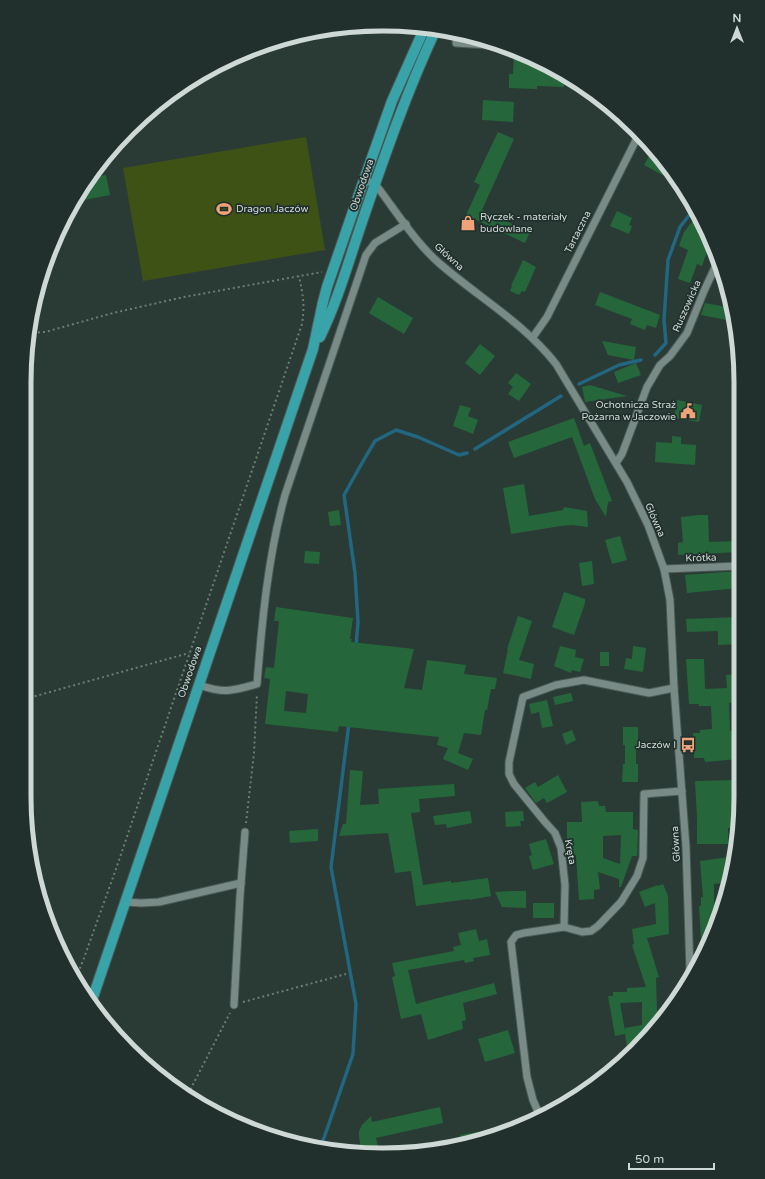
<svg xmlns="http://www.w3.org/2000/svg" width="765" height="1179" font-family="'Varela Round',sans-serif">
  <style>
    .green { fill: #3e5215 }
    .lines { fill: none; stroke-linecap: round; stroke-linejoin: round }
    .stream { stroke: #226680; stroke-width: 3.5 }
    .building { fill: #25673b; fill-rule: evenodd }
    .minor-casing { stroke: #4a5955; stroke-width: 9 }
    .major-casing { stroke: #4a5955; stroke-width: 12 }
    .path { stroke: #6e7c78; stroke-width: 2; stroke-dasharray: 2 3; stroke-linecap: butt }
    .minor { stroke: #798b86; stroke-width: 7 }
    .major { stroke: #38a4a9; stroke-width: 10 }
    .labels { text-anchor: middle; dominant-baseline: central; stroke-width: 3.5; stroke-linejoin: round; paint-order: stroke }
    .street-label { font-size: 10px; fill: #ced8d5; stroke: #21302c }
    .poi-label { font-size: 10px; fill: #ced8d5; stroke: #21302c; text-anchor: start }
    .rim { fill: none; stroke: #ced8d5; stroke-width: 5 }
  </style>
  <rect width="100%" height="100%" fill="#2a3b36"/>
  <path class="green" d="M306,137L325,250L143,281L123,168Z"/>
  <g class="lines">
    <g class="stream">
      <path d="M655,355L666,343L664,320L668,260L680,227L694,209"/>
      <path d="M579,384L619,365L641,360"/>
      <path d="M475,449L561,396"/>
      <path d="M356,646L358,622L355,573L344,495L362,463L375,441L396,430L418,437L459,455L467,453"/>
      <path d="M320,1145L324,1138L353,1054L356,1004L331,867L349,723"/>
    </g>
  </g>
  <g class="building">
    <path d="M514,53H519L562,72L565,74L564,87L537,86V89L509,88V74H513Z"/>
    <path d="M483,100L514,102L513,122L482,120Z"/>
    <path d="M498,132L514,139L482,210L530,232L525,243L466,215L480,185L474,182Z"/>
    <path d="M653,149L667,164L679,184L644,165Z"/>
    <path d="M106,175L110,195L79,201L94,177Z"/>
    <path d="M617,211L632,218L629,225L632,226L629,234L610,226Z"/>
    <path d="M699,216L704,224L716,255L707,252L702,266L697,264L690,283L678,279L688,250L679,246L684,232L694,219L696,221Z"/>
    <path d="M523,260L536,267L525,292L522,291L519,295L510,291L512,286H511Z"/>
    <path d="M600,292L660,315L656,328L647,325L645,330L630,324L632,319L595,305Z"/>
    <path d="M378,297L413,318L404,334L369,313Z"/>
    <path d="M705,303L732,308L733,315L732,321L701,315Z"/>
    <path d="M602,341L636,347L634,360L608,355Z"/>
    <path d="M480,344L495,356L480,375L465,363Z"/>
    <path d="M636,363L641,375L618,383L614,372Z"/>
    <path d="M516,373L531,384L519,401L508,394L513,387L508,383Z"/>
    <path d="M590,385L627,396L585,402L582,387Z"/>
    <path d="M677,400L702,405L699,422L674,418Z"/>
    <path d="M460,405L471,408L468,416L478,420L473,434L453,426Z"/>
    <path d="M574,418L584,446L590,443L612,501L608,502L606,517L595,499L572,437L514,458L508,442Z"/>
    <path d="M672,436L681,437V444L696,445L695,465L655,462L656,442L672,443Z"/>
    <path d="M524,484L529,516L563,510L564,507L587,511L588,527L572,525L561,526L511,534L503,488Z"/>
    <path d="M339,510L341,525L330,526L328,512Z"/>
    <path d="M699,515H708L709,542L739,541V552L678,555V543L683,542L681,517Z"/>
    <path d="M620,536L627,560L612,564L605,540Z"/>
    <path d="M305,551L320,552L319,564L304,563Z"/>
    <path d="M592,561L594,584L582,586L579,563Z"/>
    <path d="M739,571V588L687,593L685,575Z"/>
    <path d="M564,592L585,599V603L574,635L552,627Z"/>
    <path d="M276,607L353,618L350,639H352L351,642L414,649L404,688L422,690L427,660L466,665L464,674L497,678L495,689H491L487,710H485L481,735L464,733L458,753L473,759L468,770L443,759L448,748L437,745L439,737L339,726L338,732L265,724L270,679L264,678L266,667L274,668L279,621H274ZM286,691L308,694L306,713L284,711Z"/>
    <path d="M518,616L532,621L519,660L534,664L531,679L503,673L508,649H507Z"/>
    <path d="M739,617V644L718,645V631L687,632L686,619Z"/>
    <path d="M560,646L576,650L575,657L584,659L580,672L572,670L571,673L554,666Z"/>
    <path d="M633,646L646,648L643,672L624,669L626,658L632,659Z"/>
    <rect x="600" y="652" width="9" height="14"/>
    <path d="M686,659H704L705,689L727,688L726,675L739,674V702L729,703L730,731H738V744H737L738,759L705,762L704,758H694L693,733H700V730L712,729L711,706H699V704H689Z"/>
    <path d="M571,693L573,701L555,705L553,697Z"/>
    <path d="M547,700L553,726L542,728L539,712L531,714L529,704Z"/>
    <path d="M623,727H638V745H636V764H638V782H622L623,764H625V745H623Z"/>
    <path d="M572,730L576,740L566,745L562,734Z"/>
    <path d="M350,770L363,771L360,805L379,804L378,789L454,784L455,796L419,799L420,812L411,813L423,885L451,881V883L488,878L491,896L469,900V899L416,906L411,871L395,873L388,833L339,836L343,824H346Z"/>
    <path d="M558,775L567,792L547,803L544,798L536,803L525,788L535,782L538,787Z"/>
    <path d="M737,780L738,805H733V828H728V844H697V818L695,781Z"/>
    <path d="M598,801L599,806H605L606,812H633V829L638,830L637,856H632L621,887H619V879L598,872L600,889L594,890V899L579,900L576,856H567V822H582L581,802ZM621,835L620,864L603,858V836Z"/>
    <path d="M470,811L472,823L447,828L446,824L435,825L433,816Z"/>
    <path d="M523,811L524,821H520L521,826L506,827L505,812Z"/>
    <path d="M318,829V841L290,843L289,831Z"/>
    <path d="M546,839L554,864L533,870L529,856L532,855L529,844Z"/>
    <path d="M729,857V875L728,882L714,884V909H720L714,934L710,940H701L699,906H701V897H703L700,861Z"/>
    <path d="M663,884L668,896L669,934L647,938L659,977L656,978L657,1011H666L652,1033L628,1054L625,1034L615,1036L608,996H613V992H627V988L646,987L632,945L634,944L632,929L656,924L655,903L645,907L639,892L658,885V886ZM642,1002V1025L625,1028V1031L620,1003Z"/>
    <path d="M512,891H526V908L502,907L495,892Z"/>
    <rect x="533" y="903" width="21" height="15"/>
    <path d="M476,929L479,941L487,939L490,955L473,958L474,961L465,963L464,960L408,970L416,1004L494,983L497,994L463,1003L466,1020L462,1021L463,1029L428,1040L421,1014L401,1019L392,977L395,976L392,963L454,951L453,947L461,945L458,933Z"/>
    <path d="M508,1030L515,1053L485,1062L478,1039Z"/>
    <path d="M440,1107L443,1123L376,1138L380,1155L361,1151L359,1136V1131L362,1125L371,1116L372,1122Z"/>
    <path d="M500,1128L501,1131L476,1143L462,1145L460,1135Z"/>
  </g>
  <g class="lines">
    <g class="minor-casing">
      <g id="minor">
        <path d="M456,43L504,46"/>
        <path d="M364,180L375,184L379,189C397,213 417,244 439,263C478,297 524,323 556,364L627,482L648,525L664,569L670,600L674,688L686,847L690,972"/>
        <path d="M533,337L547,317L639,134"/>
        <path d="M616,463L622,454L647,387L660,365L670,356L687,333L704,291L718,261"/>
        <path d="M664,569L739,566"/>
        <path d="M199,685C225,694 232,691 257,684C262,621 268,556 285,495L366,255L375,243L406,224"/>
        <path d="M125,902L141,903L159,902L241,883"/>
        <path d="M564,927L565,885L561,848L555,833L545,822L514,784L509,774V762L523,697L556,685L584,680L649,693L674,688"/>
        <path d="M234,1005L240,896L245,832"/>
        <path d="M539,1114L533,1100L527,1077L511,942L516,935L524,933L564,927L582,932L591,931L598,926L621,902L637,876L643,858L644,794L682,791"/>
      </g>
    </g>
    <g class="major-casing">
      <g id="major">
        <path d="M320,337C338,300 349,260 362,222C384,157 407,91 436,29"/>
        <path d="M91,1003L313,349L323,302L327,287L358,197L392,101L425,27"/>
      </g>
    </g>
    <g class="path">
      <path d="M28,333L45,332L113,313L184,297L322,272"/>
      <path d="M25,699L189,653"/>
      <path d="M246,823L254,753L257,694"/>
      <path d="M76,978L84,958L116,869L302,324C305,304 303,296 299,276"/>
      <path d="M243,1002L346,974"/>
      <path d="M188,1094L230,1013"/>
    </g>
    <use href="#minor" class="minor"/>
    <use href="#major" class="major"/>
  </g>
  <defs>
    <g id="stadium-bare" transform="scale(1.2)"><path d="M0-5a6.5 5 0 1 0 0 10a6.5 5 0 1 0 0-10ZM-3.5-1.8h7v3.6h-7Z" fill="#f0a279" stroke="#21302c" stroke-width="2.5" paint-order="stroke"/></g>
    <g id="shop-bare" transform="scale(1.2)"><path d="M-5-2.5h2.3a2.7 3.5 0 0 1 5.4 0H5L5.5 6h-11ZM-1.5-2.5h3a1.5 2.3 0 0 0-3 0Z" fill="#f0a279" stroke="#21302c" stroke-width="2.5" paint-order="stroke"/></g>
    <g id="civic-bare" transform="scale(1.2)"><path d="M-.6-6.5H3V-4.5H.6V-3L4-1V1h2V6H-6V1h2V-1L-.6-3ZM-1.2 2.5V6h2.4V2.5Z" fill="#f0a279" stroke="#21302c" stroke-width="2.5" paint-order="stroke"/></g>
    <g id="bus-bare" transform="scale(1.2)"><path d="M-5-6H5V4H4V6H2V4H-2V6H-4V4H-5ZM-3.5-4V0h7V-4ZM-3.5 1.2v1.5H-2V1.2ZM2 1.2v1.5H3.5V1.2Z" fill="#f0a279" stroke="#21302c" stroke-width="2.5" paint-order="stroke"/></g>
  </defs>
  <g fill-rule="evenodd">
    <use href="#stadium-bare" x="224" y="209"/>
    <use href="#shop-bare" x="468" y="223"/>
    <use href="#civic-bare" x="688" y="411"/>
    <use href="#bus-bare" x="688" y="745"/>
  </g>
  <g class="labels">
    <g class="street-label">
      <text transform="translate(362 185) rotate(-71)">Obwodowa</text>
      <text transform="translate(578 232) rotate(-63)">Tartaczna</text>
      <text transform="translate(449 257) rotate(42)">Główna</text>
      <text transform="translate(687 306) rotate(-66)">Ruszowicka</text>
      <text transform="translate(655 520) rotate(66)">Główna</text>
      <text transform="translate(701 558) rotate(-2)">Krótka</text>
      <text transform="translate(190 672) rotate(-71)">Obwodowa</text>
      <text transform="translate(676 844) rotate(-93)">Główna</text>
      <text transform="translate(570 852) rotate(79)">Kręta</text>
    </g>
    <g class="poi-label">
      <text x="236" y="209">Dragon Jaczów</text>
      <text x="480" y="217">Ryczek - materiały<tspan x="480" dy="12">budowlane</tspan></text>
      <text x="676" y="405" text-anchor="end">Ochotnicza Straż<tspan x="676" dy="12">Pożarna w Jaczowie</tspan></text>
      <text x="676" y="745" text-anchor="end">Jaczów I</text>
    </g>
  </g>
  <path d="M0 0H765V1179H0ZM382 31H383A351 351 0 0 1 734 382V797A351 351 0 0 1 383 1148H382A351 351 0 0 1 31 797V382A351 351 0 0 1 382 31Z" fill="#21302c" fill-rule="evenodd"/>
  <path class="rim" d="M382 31H383A351 351 0 0 1 734 382V797A351 351 0 0 1 383 1148H382A351 351 0 0 1 31 797V382A351 351 0 0 1 382 31Z"/>
  <g transform="translate(737 28)" stroke="#21302c" stroke-width="3" paint-order="stroke">
  <path d="M0-3L7 15L0 10L-7 15Z" fill="#ced8d5"/>
  <text y="-6" font-size="11" font-weight="bold" text-anchor="middle" fill="#ced8d5">N</text>
  </g>
  <path d="M629 1163v6h85v-6" fill="none" stroke="#ced8d5" stroke-width="2"/>
  <text x="635" y="1163" font-size="12" fill="#ced8d5" stroke="#21302c" stroke-width="3" paint-order="stroke">50 m</text>
</svg>
